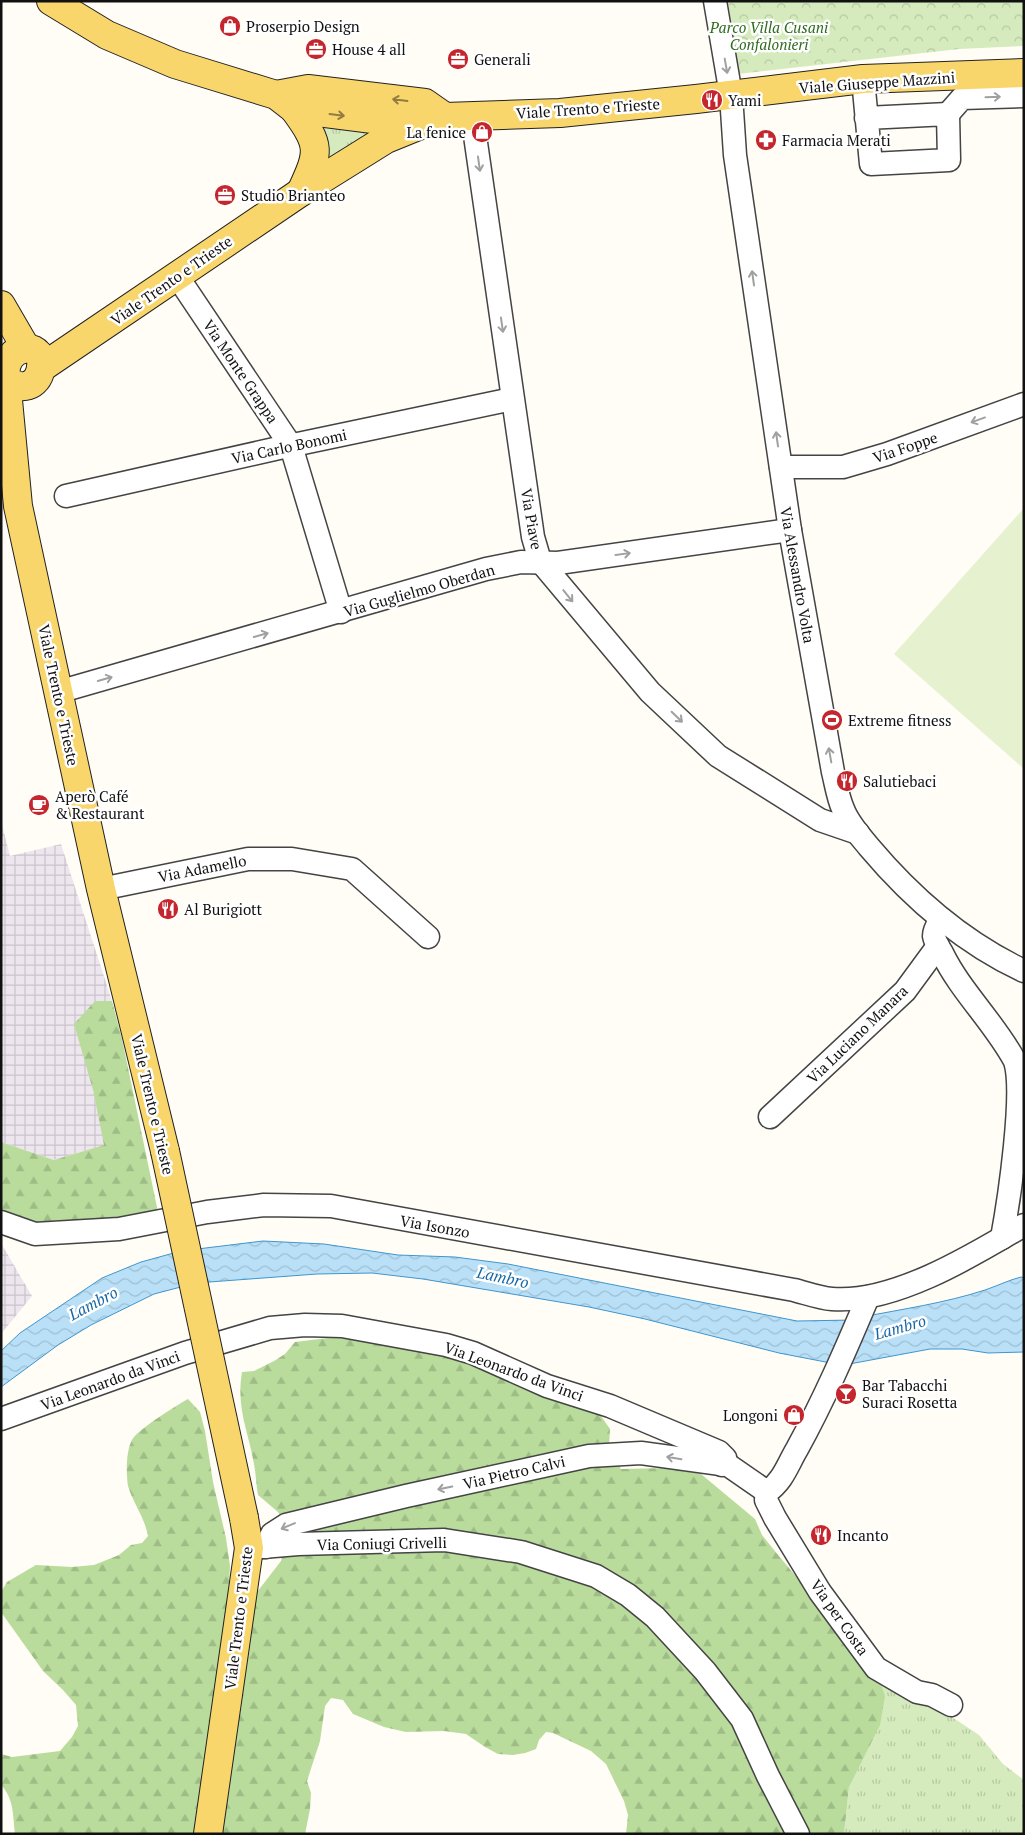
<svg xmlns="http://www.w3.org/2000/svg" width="1025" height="1835" font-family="'PT Serif',serif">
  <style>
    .industrial { fill: url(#industrial-grid) }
    .grass { fill: url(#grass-tufts) }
    .forest { fill: url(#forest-firs) }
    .park { fill: url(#park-crowns) }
    .pitch { fill: #e6f2cf }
    .water { fill: url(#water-waves); stroke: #3f96cf }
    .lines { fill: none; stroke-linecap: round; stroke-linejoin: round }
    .minor-casing { stroke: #444; stroke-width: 25 }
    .major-casing { stroke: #222; stroke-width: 30 }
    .minor { stroke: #fff; stroke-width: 22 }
    .major { stroke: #f9d66b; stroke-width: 28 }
    .major-bridge-casing { stroke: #222; stroke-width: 30; stroke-linecap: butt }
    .major-bridge { stroke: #f9d66b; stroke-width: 28 }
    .oneway { stroke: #a0a0a0 }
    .oneway2 { stroke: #917d42 }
    .labels { text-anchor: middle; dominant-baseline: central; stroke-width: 5; stroke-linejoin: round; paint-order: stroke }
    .poi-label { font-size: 15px; fill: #111; stroke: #fff; text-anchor: start }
    .park-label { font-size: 15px; font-style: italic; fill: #2f6b1f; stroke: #fff }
    .street-label { font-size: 15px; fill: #111; stroke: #fff }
    .water-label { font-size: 16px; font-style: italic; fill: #1768a6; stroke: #fff }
  </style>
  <defs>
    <pattern id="industrial-grid" width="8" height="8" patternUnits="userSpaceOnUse" patternTransform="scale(1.25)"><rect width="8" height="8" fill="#eee6ef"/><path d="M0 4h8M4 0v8" fill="none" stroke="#cbc4cc"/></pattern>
    <pattern id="grass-tufts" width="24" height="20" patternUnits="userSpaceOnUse" patternTransform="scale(1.25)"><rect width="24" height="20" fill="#d5ebbd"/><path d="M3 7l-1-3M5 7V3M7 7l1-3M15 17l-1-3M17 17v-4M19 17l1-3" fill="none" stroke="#b6c8a1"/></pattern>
    <pattern id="forest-firs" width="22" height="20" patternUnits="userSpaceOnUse" patternTransform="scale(1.25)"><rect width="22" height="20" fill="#b9dc9c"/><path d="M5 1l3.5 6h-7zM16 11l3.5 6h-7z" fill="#9ebc85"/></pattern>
    <pattern id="park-crowns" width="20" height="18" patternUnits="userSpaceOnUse" patternTransform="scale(1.25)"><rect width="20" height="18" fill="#d5ebbd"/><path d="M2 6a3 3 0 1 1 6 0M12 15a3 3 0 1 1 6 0" fill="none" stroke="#b6c8a1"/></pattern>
    <pattern id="water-waves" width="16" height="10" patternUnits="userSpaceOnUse" patternTransform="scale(1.25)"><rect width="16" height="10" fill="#b9e0f7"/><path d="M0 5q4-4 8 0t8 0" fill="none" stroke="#9ebfd3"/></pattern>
  </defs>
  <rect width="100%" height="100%" fill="#fffdf5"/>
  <g class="industrial">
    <path d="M1,821L10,856L61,844L112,1001H95L93,1090L105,1145L54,1160L1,1142Z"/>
    <path d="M1,1243L32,1296L1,1334Z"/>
  </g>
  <g class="grass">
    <path d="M320,121L378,130L327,168Z"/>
    <path d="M878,1675L943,1711L979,1735L1003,1764L1024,1780V1834H844L849,1787L858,1766Z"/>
  </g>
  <g class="forest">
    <path d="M95,1001H112L122,1039L158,1212L117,1218L41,1224L1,1210V1142L54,1160L104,1145L93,1090L74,1024Z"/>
    <path d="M344,1336L435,1352L576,1403L601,1416L610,1429L609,1446L621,1469L667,1468L701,1474L755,1519L762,1535L774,1550L878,1675L885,1696L880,1725L849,1787L844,1834H626L628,1815L624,1801L606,1764L591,1751L553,1733L546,1732L539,1740L536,1749L525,1753L513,1755L498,1754L485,1747L466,1734L444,1731L406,1732L384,1727L353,1714L343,1700L331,1698L325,1706L320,1741L307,1781L311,1793L310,1809L305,1834H218L254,1596L281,1561L285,1544L283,1520L278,1512L258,1495C256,1484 256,1474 254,1464C248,1430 236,1408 242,1372L254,1371L274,1361L285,1354L295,1342Z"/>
    <path d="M188,1399L200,1412L205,1431L213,1482L226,1538L230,1566L228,1598L210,1719L197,1834H15C13,1817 14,1798 1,1785V1754L12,1757L60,1751L72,1737L78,1726L76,1705L63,1690L43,1671L1,1612V1592L7,1582L36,1565L72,1567L94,1565L119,1555L131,1545L142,1543L148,1536C145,1518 133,1503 128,1486C126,1474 126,1450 132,1440C137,1430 177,1405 188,1399Z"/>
  </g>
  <path class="park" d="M728,1H1024V46L959,49L738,74Z"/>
  <path class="pitch" d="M1024,508V769L894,654Z"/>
  <g class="water">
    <path d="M263,1241L324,1244L398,1255L455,1257L508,1264L797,1321L854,1320L836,1364L779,1353L645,1319L589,1307L423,1279L372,1273L317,1274L196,1283L154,1294L91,1325L58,1345L1,1387V1351L20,1333L102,1278L141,1262L181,1251Z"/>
    <path d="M1021,1277L1024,1278V1352L988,1353L962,1349H930L844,1365L862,1317C903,1309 945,1303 985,1290C997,1286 1009,1280 1021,1277Z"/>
  </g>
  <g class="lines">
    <g class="minor-casing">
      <g id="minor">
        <path d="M715,1L731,95L735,155L790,530L833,772C836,784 838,798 843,809C848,823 860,836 869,847C912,898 964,943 1024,971"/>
        <path d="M863,79L871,164L949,160L948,114L866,118"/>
        <path d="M948,114L962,98L1024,96"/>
        <path d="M472,115L533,537L540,561L650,692L718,756L820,820L858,833"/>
        <path d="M177,276L291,446L341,612"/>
        <path d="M781,467H843L887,454L1024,404"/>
        <path d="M66,496L279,448L512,399"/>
        <path d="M58,692L486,569L521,562L558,563L790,530"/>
        <path d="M101,889L248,859H292L352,869L428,937"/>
        <path d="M941,919C938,924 934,929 934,936C935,942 939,948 942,953C961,992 994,1022 1015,1061C1025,1093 1009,1200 1002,1238"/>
        <path d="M770,1117L905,991L938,946"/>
        <path d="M1,1222L35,1234L119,1229L207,1212L264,1205L331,1206L794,1290C806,1293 819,1298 832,1299C893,1304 972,1256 1024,1225"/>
        <path d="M1,1419L185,1353L270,1328L305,1325L342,1326L446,1345L473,1353L547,1386L610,1406L719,1452L725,1458L722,1465"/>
        <path d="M767,1492L766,1500L775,1518L820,1592L876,1668L917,1692L932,1695L951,1705"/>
        <path d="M767,1492C783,1481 787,1466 797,1449C824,1400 846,1349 868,1297"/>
        <path d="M266,1547L272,1534L286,1525L406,1496L589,1456L641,1453L728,1465L767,1492"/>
        <path d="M249,1548L298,1544L444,1540L521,1552L596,1576L628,1595L655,1617L705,1671L742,1719L768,1776L798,1834"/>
      </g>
    </g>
    <g class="major-casing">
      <g id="major">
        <path d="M51,1L107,35L175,64L276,95L294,109L420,125L445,117L560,113L696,99L863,79L1024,73"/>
        <path d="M276,95L308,89L425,103L445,117"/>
        <path d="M294,109C321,146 320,151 301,192"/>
        <path d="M1,305L26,348"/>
        <path d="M41,368L301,192L386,139L418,126"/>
        <path d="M6,379C17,390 35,389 40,372C50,338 0,342 6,379L18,506L101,889L165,1151"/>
        <path d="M208,1834L249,1548L244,1518"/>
      </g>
    </g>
    <use href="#minor" class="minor"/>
    <use href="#major" class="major"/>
    <g class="major-bridge-casing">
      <path id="major-bridge" d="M165,1151L244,1518"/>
    </g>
    <use href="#major-bridge" class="major-bridge"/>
  </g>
  <defs><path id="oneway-shaft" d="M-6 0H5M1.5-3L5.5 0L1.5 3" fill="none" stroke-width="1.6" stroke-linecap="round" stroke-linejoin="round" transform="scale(1.25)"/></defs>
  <g class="oneway">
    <use href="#oneway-shaft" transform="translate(726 66) rotate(80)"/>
    <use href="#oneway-shaft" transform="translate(993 97) rotate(-2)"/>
    <use href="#oneway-shaft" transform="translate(479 164) rotate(82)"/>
    <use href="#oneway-shaft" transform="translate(753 278) rotate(-98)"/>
    <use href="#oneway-shaft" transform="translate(502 325) rotate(82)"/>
    <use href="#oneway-shaft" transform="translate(978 420) rotate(160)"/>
    <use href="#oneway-shaft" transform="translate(777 439) rotate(-98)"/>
    <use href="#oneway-shaft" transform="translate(623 554) rotate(-8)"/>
    <use href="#oneway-shaft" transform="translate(568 596) rotate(51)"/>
    <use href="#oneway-shaft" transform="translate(261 635) rotate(-16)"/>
    <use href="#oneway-shaft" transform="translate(105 679) rotate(-16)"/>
    <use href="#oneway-shaft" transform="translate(677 717) rotate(44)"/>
    <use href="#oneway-shaft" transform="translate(830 755) rotate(-100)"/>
    <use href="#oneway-shaft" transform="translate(674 1458) rotate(-171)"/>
    <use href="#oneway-shaft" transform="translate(445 1488) rotate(168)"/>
    <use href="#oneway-shaft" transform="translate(288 1526) rotate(157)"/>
  </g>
  <g class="oneway2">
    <use href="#oneway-shaft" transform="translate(400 100) rotate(-173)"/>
    <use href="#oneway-shaft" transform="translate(337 115) rotate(7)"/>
  </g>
  <defs>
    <g id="shop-disc" transform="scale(1.125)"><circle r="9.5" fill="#c4262e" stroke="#fff"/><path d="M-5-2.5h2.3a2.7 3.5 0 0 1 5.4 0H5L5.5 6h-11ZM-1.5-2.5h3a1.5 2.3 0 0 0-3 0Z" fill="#fff"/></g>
    <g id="office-disc" transform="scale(1.125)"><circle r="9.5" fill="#c4262e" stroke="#fff"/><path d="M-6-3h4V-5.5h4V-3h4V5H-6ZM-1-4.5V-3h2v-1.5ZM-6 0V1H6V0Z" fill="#fff"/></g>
    <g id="restaurant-disc" transform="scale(1.125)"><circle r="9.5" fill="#c4262e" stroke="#fff"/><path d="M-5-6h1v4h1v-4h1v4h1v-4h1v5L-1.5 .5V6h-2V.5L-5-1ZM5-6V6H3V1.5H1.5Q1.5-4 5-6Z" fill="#fff"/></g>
    <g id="pharmacy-disc" transform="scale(1.125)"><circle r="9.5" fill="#c4262e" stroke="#fff"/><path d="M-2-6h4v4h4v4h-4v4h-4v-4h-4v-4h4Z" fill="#fff"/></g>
    <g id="stadium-disc" transform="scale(1.125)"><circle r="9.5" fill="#c4262e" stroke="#fff"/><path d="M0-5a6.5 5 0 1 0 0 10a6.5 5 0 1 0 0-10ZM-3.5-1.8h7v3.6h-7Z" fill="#fff"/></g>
    <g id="cafe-disc" transform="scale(1.125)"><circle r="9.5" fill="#c4262e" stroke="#fff"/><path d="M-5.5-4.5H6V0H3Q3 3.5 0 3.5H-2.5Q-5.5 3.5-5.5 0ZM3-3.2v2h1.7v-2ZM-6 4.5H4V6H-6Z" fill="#fff"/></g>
    <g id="bar-disc" transform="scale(1.125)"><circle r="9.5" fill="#c4262e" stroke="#fff"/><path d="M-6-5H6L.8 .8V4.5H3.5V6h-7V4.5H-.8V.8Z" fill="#fff"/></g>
  </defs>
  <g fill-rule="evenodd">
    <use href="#shop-disc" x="230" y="26"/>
    <use href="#office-disc" x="316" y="49"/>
    <use href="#office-disc" x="458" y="59"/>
    <use href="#restaurant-disc" x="712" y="100"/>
    <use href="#shop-disc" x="482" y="132"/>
    <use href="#pharmacy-disc" x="766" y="140"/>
    <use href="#office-disc" x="225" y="195"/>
    <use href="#stadium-disc" x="832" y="720"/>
    <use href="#restaurant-disc" x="847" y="781"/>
    <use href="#cafe-disc" x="39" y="805"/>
    <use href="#restaurant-disc" x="168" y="909"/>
    <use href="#bar-disc" x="846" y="1394"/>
    <use href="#shop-disc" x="794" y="1415"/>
    <use href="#restaurant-disc" x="821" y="1535"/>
  </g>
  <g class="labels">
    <g class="poi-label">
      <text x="246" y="26">Proserpio Design</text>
      <text x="332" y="49">House 4 all</text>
      <text x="474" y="59">Generali</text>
      <text x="728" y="100">Yami</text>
      <text x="466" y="132" text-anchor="end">La fenice</text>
      <text x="782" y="140">Farmacia Merati</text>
      <text x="241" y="195">Studio Brianteo</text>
      <text x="848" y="720">Extreme fitness</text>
      <text x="863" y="781">Salutiebaci</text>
      <text x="55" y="796">Aperò Café<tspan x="55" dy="17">&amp; Restaurant</tspan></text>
      <text x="184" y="909">Al Burigiott</text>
      <text x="862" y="1385">Bar Tabacchi<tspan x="862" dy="17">Suraci Rosetta</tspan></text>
      <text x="778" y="1415" text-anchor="end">Longoni</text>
      <text x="837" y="1535">Incanto</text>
    </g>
    <g class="park-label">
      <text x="769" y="27">Parco Villa Cusani<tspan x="769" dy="17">Confalonieri</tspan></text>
    </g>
    <g class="street-label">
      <text transform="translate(877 82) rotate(-4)">Viale Giuseppe Mazzini</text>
      <text transform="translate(588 108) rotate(-4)">Viale Trento e Trieste</text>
      <text transform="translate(171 280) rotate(-35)">Viale Trento e Trieste</text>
      <text transform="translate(241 371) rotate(56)">Via Monte Grappa</text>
      <text transform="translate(289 446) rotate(-12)">Via Carlo Bonomi</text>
      <text transform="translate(905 447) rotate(-19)">Via Foppe</text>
      <text transform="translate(532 519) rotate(80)">Via Piave</text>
      <text transform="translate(798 575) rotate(80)">Via Alessandro Volta</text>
      <text transform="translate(419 590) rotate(-16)">Via Guglielmo Oberdan</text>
      <text transform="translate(59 695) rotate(78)">Viale Trento e Trieste</text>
      <text transform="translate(202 868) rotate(-11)">Via Adamello</text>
      <text transform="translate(857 1034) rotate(-44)">Via Luciano Manara</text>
      <text transform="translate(153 1104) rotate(77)">Viale Trento e Trieste</text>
      <text transform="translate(435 1226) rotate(10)">Via Isonzo</text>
      <text transform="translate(514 1371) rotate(20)">Via Leonardo da Vinci</text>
      <text transform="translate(110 1380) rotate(-20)">Via Leonardo da Vinci</text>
      <text transform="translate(514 1472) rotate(-13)">Via Pietro Calvi</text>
      <text transform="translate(382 1543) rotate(-1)">Via Coniugi Crivelli</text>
      <text transform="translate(840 1617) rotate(55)">Via per Costa</text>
      <text transform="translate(238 1618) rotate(-83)">Viale Trento e Trieste</text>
    </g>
    <g class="water-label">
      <text transform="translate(503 1277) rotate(12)">Lambro</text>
      <text transform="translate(93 1303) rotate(-28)">Lambro</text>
      <text transform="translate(900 1327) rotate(-16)">Lambro</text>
    </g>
  </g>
  <rect width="1025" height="1835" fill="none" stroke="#111111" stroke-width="5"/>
</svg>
